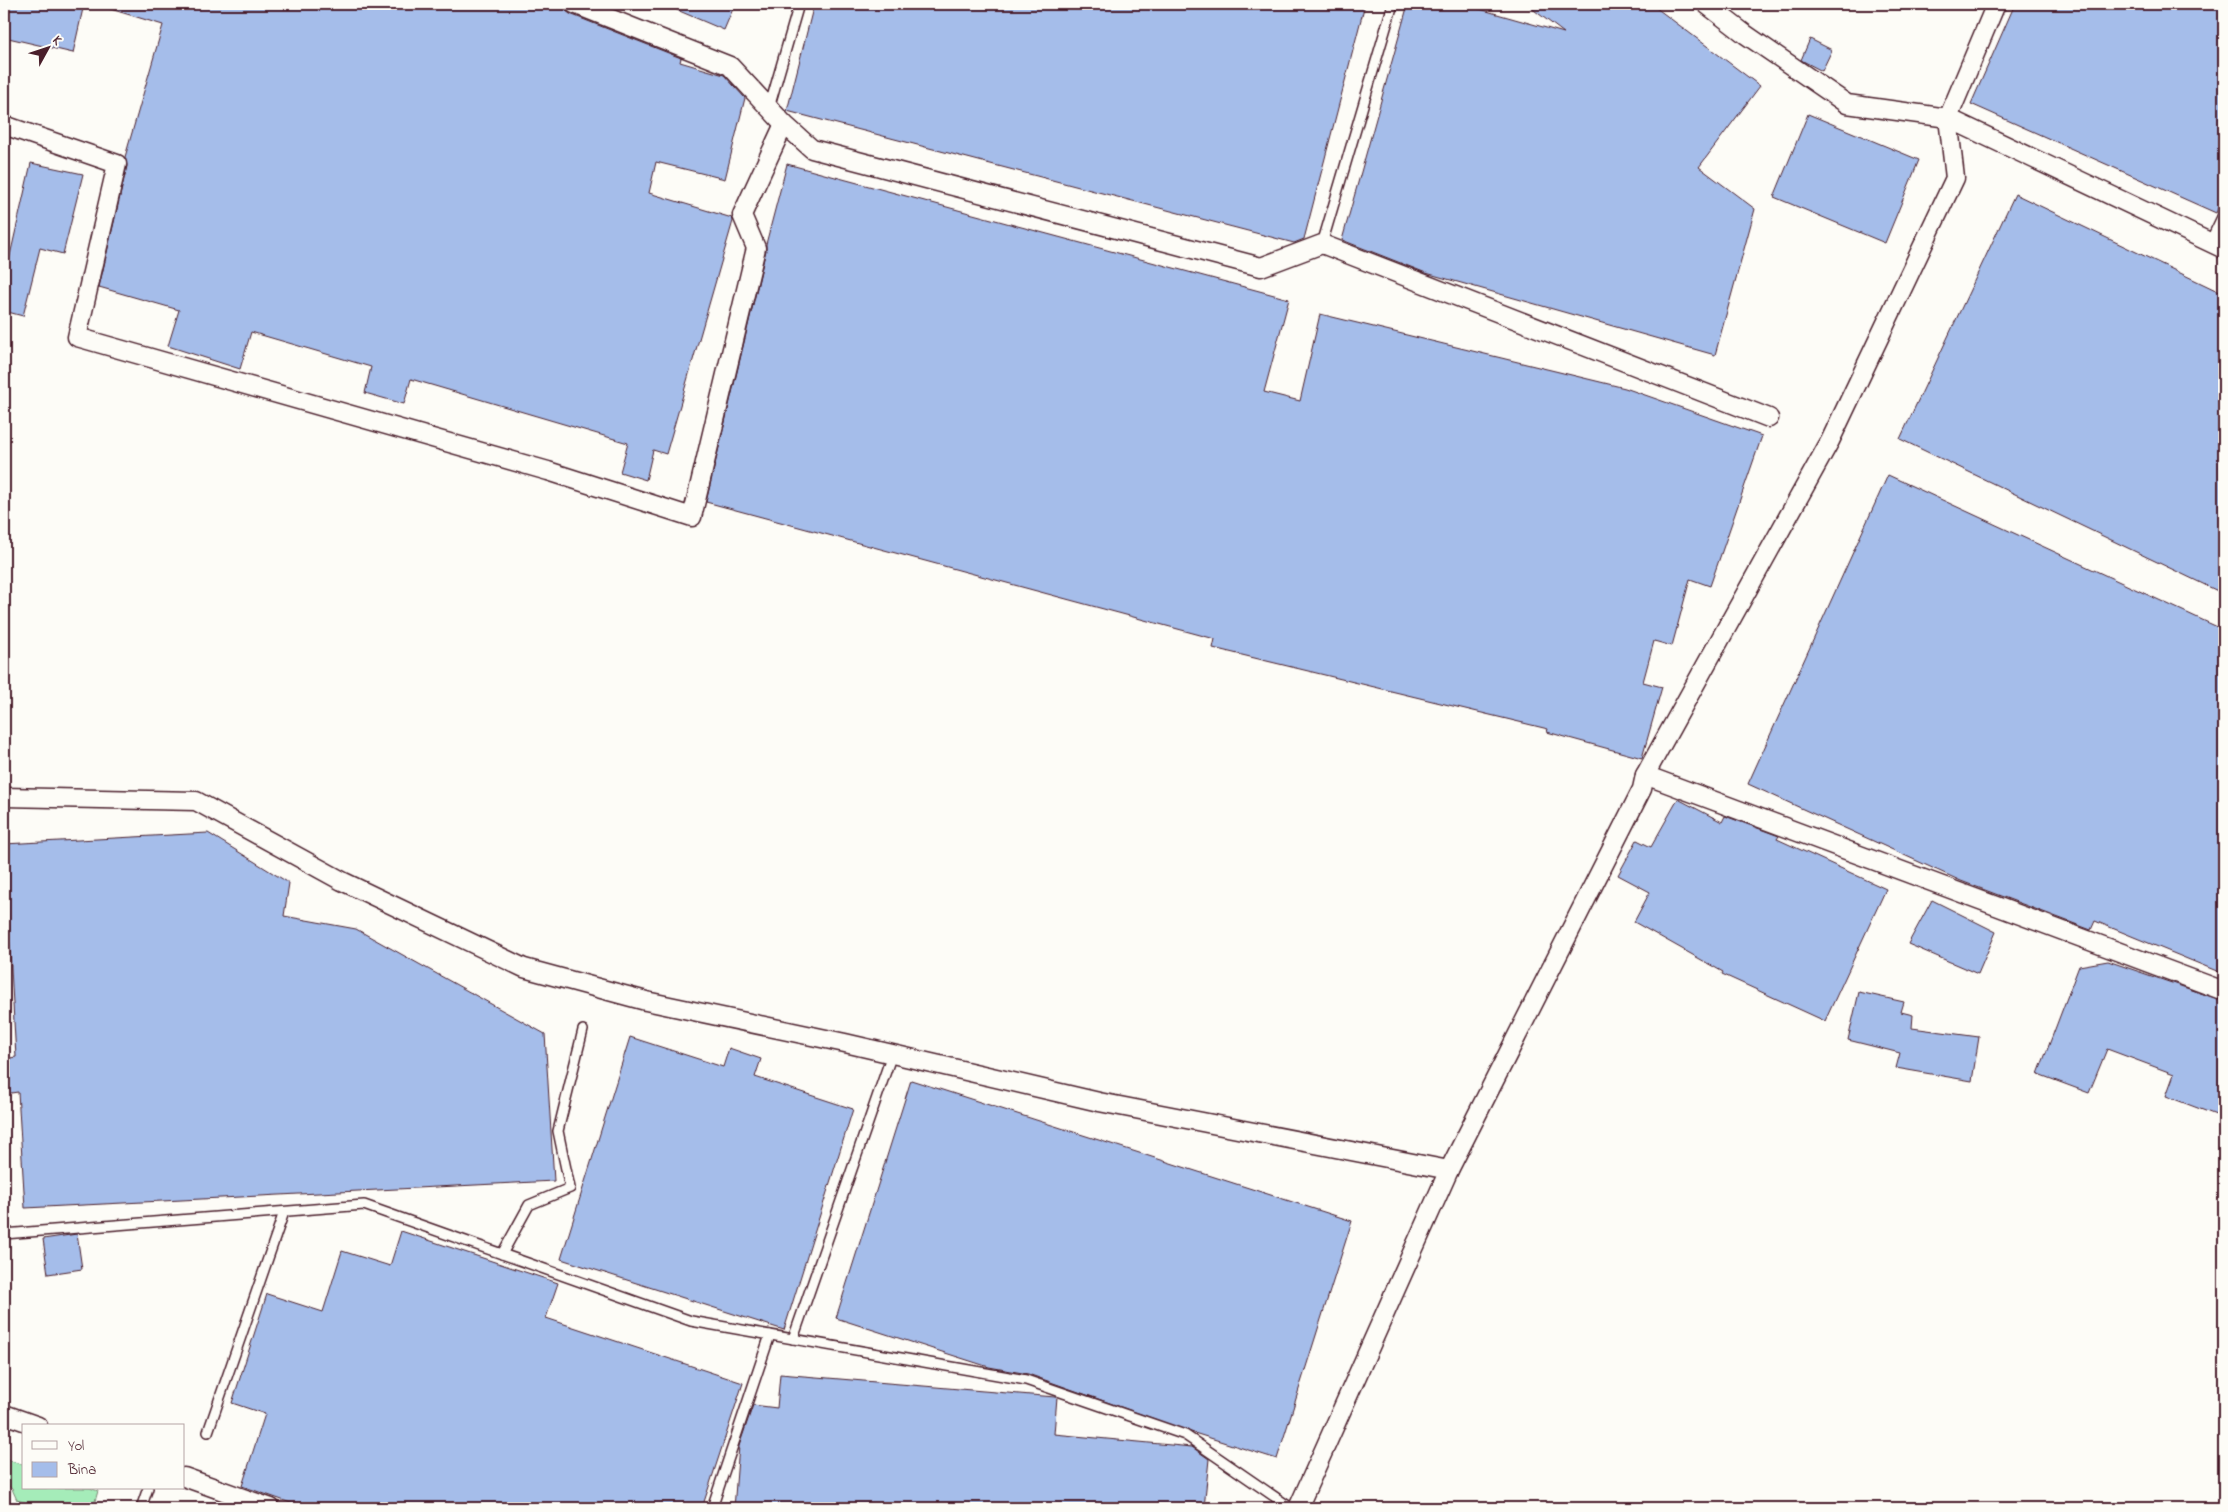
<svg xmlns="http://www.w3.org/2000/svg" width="2228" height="1512" font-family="'Indie Flower',sans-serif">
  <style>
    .green { fill: #a5ecb9; stroke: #788672 }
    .building { fill: #a5bdea; stroke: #4a1f2b }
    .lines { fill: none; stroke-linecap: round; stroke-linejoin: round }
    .service-casing { stroke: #4a1f2b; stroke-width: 12 }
    .minor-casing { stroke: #4a1f2b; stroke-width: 21 }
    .service { stroke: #fdfcf7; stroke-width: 9 }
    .minor { stroke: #fdfcf7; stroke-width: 18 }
  </style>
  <rect width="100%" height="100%" fill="#fdfcf7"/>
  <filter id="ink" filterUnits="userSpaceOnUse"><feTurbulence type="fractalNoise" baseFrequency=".02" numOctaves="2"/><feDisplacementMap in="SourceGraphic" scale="10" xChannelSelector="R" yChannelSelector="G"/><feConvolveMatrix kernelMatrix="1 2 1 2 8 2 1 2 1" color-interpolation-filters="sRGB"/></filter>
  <g filter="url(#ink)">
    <path class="green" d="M4,1459L24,1465V1488H90L98,1491L93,1508H43L17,1500L12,1489L4,1482Z"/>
    <g class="building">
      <path d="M4,4H84L73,53L4,37Z"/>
      <path d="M107,4H564L565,10L570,14L681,58L680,62L724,75L745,98L725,179L656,162L649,193L732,218L733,221L666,454L653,450L646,480L620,472L628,443L411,379L404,404L365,393L371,367L251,332L240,369L168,346L179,310L99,287L127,166L125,157L163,25L107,8Z"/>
      <path d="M663,4H735L724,30Z"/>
      <path d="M814,4H1365L1304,239L1294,243L787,111Z"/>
      <path d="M1408,4H1462L1564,33L1526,4H1651L1760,86L1699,167L1755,209L1715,355L1426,273L1342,240Z"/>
      <path d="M2015,4H2224V194L2216,213L1971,104Z"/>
      <path d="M1810,39L1832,50L1822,71L1801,60Z"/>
      <path d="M1808,114L1919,160L1885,243L1774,197Z"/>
      <path d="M31,163L83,174L63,254L40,248L23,316L4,311V259L9,260Z"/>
      <path d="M787,164L1289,299L1264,392L1300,401L1320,314L1625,388L1762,436L1710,586L1690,579L1672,646L1654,641L1643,682L1662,687L1642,758L1547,732L1548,729L1213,648L1215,639L706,502L766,250V244Z"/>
      <path d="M2015,194L2224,294V594L1900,439Z"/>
      <path d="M1888,475L2224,630V974L2095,921L2091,930L1961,881L1748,784Z"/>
      <path d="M1678,799L1722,822L1725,816L1779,836L1777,839L1886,889L1825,1021L1722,974L1723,972L1634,922L1650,892L1618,875L1637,840L1651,847Z"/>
      <path d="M208,833L289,883L284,916L356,929L545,1034L554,1181L25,1208L18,1092L4,1094V1059L16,1057L4,844Z"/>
      <path d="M1932,900L1996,932L1978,974L1908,944Z"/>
      <path d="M2108,961L2224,1001V1118L2166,1096L2174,1074L2107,1049L2089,1093L2038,1074L2079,966Z"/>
      <path d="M1859,992L1904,1002L1901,1012L1913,1015L1912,1028L1979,1037L1972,1081L1896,1068L1900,1053L1848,1040Z"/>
      <path d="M630,1037L723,1067L729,1048L761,1059L755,1077L853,1109L784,1330L561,1259Z"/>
      <path d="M911,1080L1352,1221L1277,1459L1191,1432L1028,1374L989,1367L836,1318Z"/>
      <path d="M401,1231L558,1283L546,1318L743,1383L702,1508H305L242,1486L265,1414L232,1403L267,1294L323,1312L342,1251L390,1266Z"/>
      <path d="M77,1234L82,1269L48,1274L43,1239Z"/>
      <path d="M780,1374L1055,1397H1057L1054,1434L1192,1447L1209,1459L1204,1508H734L739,1446L753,1405L777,1408Z"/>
    </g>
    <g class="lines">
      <g class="service-casing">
        <g id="service">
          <path d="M769,108L799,4"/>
          <path d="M2210,242L2224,213"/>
          <path d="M1322,244L1393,4"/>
          <path d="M4,1234L364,1205L691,1321L1026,1380L1185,1435L1291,1508"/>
          <path d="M502,1254L529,1205L570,1188L558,1131L583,1030"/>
          <path d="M793,1339L892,1054"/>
          <path d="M208,1432L284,1212"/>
          <path d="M141,1508L148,1488"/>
          <path d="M712,1508L770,1335"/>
        </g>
      </g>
      <g class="minor-casing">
        <g id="minor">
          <path d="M574,4L730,66L784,124"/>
          <path d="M1706,4L1745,34L1847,104L1948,118L1996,4"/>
          <path d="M1948,118L2224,249"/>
          <path d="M4,125L117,164L77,337L548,471L692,517L756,248L742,215L784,124L812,149L1261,267L1322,244L1769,418"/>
          <path d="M1645,775L2224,991"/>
          <path d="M4,797L196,801L342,881L524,968L646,1001L845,1043L1099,1102L1449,1170"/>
          <path d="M4,1414L38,1426"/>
          <path d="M184,1477L271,1508"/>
          <path d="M1298,1508L1449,1170L1642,789L1645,775L1830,441L1955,178L1948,118"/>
        </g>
      </g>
      <use href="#service" class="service"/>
      <use href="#minor" class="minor"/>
    </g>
  </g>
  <rect width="2228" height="1512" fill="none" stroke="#fdfcf7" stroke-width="20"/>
  <rect x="10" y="10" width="2208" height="1492" fill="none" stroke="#4a1f2b" stroke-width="2" filter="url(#ink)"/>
  <rect x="22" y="1424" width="162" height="65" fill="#fdfcf7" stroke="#b5a4a5"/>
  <rect x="32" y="1441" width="25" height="8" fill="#fdfcf7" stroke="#b5a4a5"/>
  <text x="68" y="1450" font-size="15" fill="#4a1f2b">Yol</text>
  <rect x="32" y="1462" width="25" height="15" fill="#a5bdea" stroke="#b5a4a5"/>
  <text x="68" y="1474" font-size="15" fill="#4a1f2b">Bina</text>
  <g transform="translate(48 48) rotate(50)" stroke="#fdfcf7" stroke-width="4" paint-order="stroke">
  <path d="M0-4L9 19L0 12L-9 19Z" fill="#4a1f2b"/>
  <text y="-8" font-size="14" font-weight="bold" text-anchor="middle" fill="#4a1f2b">K</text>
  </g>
</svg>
